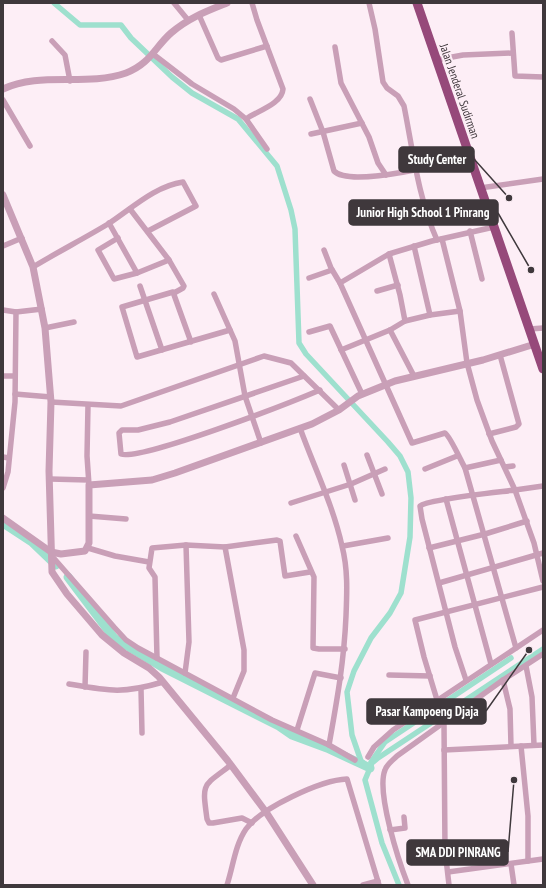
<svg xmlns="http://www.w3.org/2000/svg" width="546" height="888" font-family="'PT Sans Narrow',sans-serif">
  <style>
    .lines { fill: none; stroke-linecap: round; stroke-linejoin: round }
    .canal { stroke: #9ee0ce; stroke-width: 5.5 }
    .river { stroke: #9ee0ce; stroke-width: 9 }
    .minor { stroke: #c99fb7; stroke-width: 5.5 }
    .tertiary { stroke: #c99fb7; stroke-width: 7 }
    .trunk { stroke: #96497a; stroke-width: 9 }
    .labels { text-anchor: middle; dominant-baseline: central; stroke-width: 4; stroke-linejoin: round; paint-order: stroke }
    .street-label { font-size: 12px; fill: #3f383c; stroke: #fdeef6 }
    .leader { fill: none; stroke: #3f383c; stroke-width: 1.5 }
    .callout-dot { fill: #3f383c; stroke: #fdeef6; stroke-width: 1.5 }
    .callout { fill: #3f383c; stroke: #3f383c; stroke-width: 1.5 }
    .callout-label { font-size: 13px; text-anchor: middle; font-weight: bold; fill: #fff }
  </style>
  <rect width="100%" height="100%" fill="#fdeef6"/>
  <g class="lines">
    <g class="canal">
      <path d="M54,3L80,25H121L131,38L172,77L192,93L238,119L277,166L291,210L295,229L299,343L306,354L388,442L400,456L408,472L411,498L410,537L401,593L390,613L371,638L354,671L347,692L352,735L361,761L370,768L365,780L382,843L399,885"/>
      <path d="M371,762L385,742L511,658"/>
      <path d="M370,768L372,763L378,758L543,649"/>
    </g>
    <g class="river">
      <path d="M3,523L32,542L56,565"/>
      <path d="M68,577L114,638L162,667L279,726L292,735L327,748L370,768"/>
    </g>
    <g class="minor">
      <path d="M174,3L188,20"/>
      <path d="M369,3L375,29L383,82L387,88L398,96L404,106C413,151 418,197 437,240"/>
      <path d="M199,15L218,58L221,60L267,46"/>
      <path d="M512,33L515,76L543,77"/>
      <path d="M52,41L65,55L70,81"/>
      <path d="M335,47L341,83L369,137L378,163L386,175"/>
      <path d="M153,54L192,84L234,109L246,119L267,149"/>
      <path d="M436,60L463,55L513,53"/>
      <path d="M310,99L323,132L334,171C350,188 447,163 470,157"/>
      <path d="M3,100L30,146"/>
      <path d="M246,119C257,111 282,104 283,89L257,20L252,3"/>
      <path d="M311,134L362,123"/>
      <path d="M480,188L543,179"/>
      <path d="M130,209L169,260"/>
      <path d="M109,223L137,273L169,260L184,286L183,288L174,293"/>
      <path d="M494,227L432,241L389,254L340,283L412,443L445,433C450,436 461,461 465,468L516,648"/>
      <path d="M470,231L482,279"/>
      <path d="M118,238L98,250L114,279L137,273"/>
      <path d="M442,239L460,311L467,363L477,400L492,441L515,490L543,486"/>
      <path d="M3,246L22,238"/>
      <path d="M414,246L430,315"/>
      <path d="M324,250L331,268L340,283"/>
      <path d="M389,254L400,295L405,321"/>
      <path d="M33,267C58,252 83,239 108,224C131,209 155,186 183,182L196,206L148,231"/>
      <path d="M309,278L332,270"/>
      <path d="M140,286L162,350"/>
      <path d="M377,291L398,285"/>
      <path d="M214,294L235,341L245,396L261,443"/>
      <path d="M3,310L16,312"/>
      <path d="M45,328L74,322"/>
      <path d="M530,329L543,328"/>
      <path d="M390,330L414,376"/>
      <path d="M309,332L330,326L362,394"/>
      <path d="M191,342L173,292L122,307L137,357L230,330"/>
      <path d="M341,350L390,330L405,321L430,315L460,311"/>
      <path d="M3,376H15"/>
      <path d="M304,376L170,422L138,430H122L119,433L121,454C141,461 292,402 320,390"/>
      <path d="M15,394L51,397"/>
      <path d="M51,402L121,406L264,356L291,363L339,410"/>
      <path d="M88,405L87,456L89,485"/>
      <path d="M489,434L516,427L519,424L500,355"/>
      <path d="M367,455L382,494"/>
      <path d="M3,457L9,458"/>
      <path d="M344,465L355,500"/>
      <path d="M505,467L513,466"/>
      <path d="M465,468L501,460"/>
      <path d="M425,469L457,456"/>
      <path d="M50,479L88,480"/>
      <path d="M3,488L8,472L15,402L16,312L42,309"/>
      <path d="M446,499L491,664"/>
      <path d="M291,503L351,484L385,469"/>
      <path d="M89,516L126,519"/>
      <path d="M296,536L314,577L313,648L319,649H345"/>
      <path d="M343,546L388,538"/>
      <path d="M225,547L244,650V671L233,698"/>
      <path d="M88,548L115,556L149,562"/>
      <path d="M429,548L485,534L527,521"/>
      <path d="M51,555L114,627L126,640L138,648L272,720L329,745C337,700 344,662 346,616C347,592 348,569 342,546C333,505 314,467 300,428"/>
      <path d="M439,583L543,553"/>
      <path d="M157,658L155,577L149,568L152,548L186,545L225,547L277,540L280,541L285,576L310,572"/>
      <path d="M526,666L532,697L534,745"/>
      <path d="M185,673L189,642L186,545"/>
      <path d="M389,675L430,676"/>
      <path d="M466,680L455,647L422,519L420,506C428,499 500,492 515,490L534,543L543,581"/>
      <path d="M503,680L510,709L511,746"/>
      <path d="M69,684C109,691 123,694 163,682"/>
      <path d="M85,687L86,652"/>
      <path d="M141,689L142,733"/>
      <path d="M297,730L315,673L341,678"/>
      <path d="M329,745L355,760"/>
      <path d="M521,746L528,816V861"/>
      <path d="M444,750L543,745"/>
      <path d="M368,757L374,747L393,730L543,630"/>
      <path d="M231,765C202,787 202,782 207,819L209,823H213L242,818L252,823"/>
      <path d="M390,830L405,828L404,817"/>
      <path d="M511,864L514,885"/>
      <path d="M448,872L543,859"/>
      <path d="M227,885C233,867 235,845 246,829C261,808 321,780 347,779L379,885"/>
      <path d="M363,885L378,881"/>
      <path d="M408,885C399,862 376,792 385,770C387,764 393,760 397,756L503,680L543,654"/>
      <path d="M449,885L445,850L444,723L424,657L415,620L543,587"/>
    </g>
    <g class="tertiary">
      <path d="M3,89C40,71 86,87 126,73C150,64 155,47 171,33C188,18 207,11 227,3"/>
      <path d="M3,195L33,267L45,328L51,402L49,471L52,572L67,594L102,635L124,653L149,668L159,677L228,761L266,812L313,885"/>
      <path d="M3,518L51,552L61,554L85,551L89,543V485L152,480L175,473L312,424L339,410L358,396L395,381L483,360L535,344"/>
    </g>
    <path class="trunk" d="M417,3L543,369"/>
  </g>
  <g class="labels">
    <g class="street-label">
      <text transform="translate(460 91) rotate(71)">Jalan Jenderal Sudirman</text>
    </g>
  </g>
  <path class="leader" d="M509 198L474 159M531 270L498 213M529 650L486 711M514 780L508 852"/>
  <g class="callout-dot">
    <circle cx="509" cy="198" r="4"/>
    <circle cx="531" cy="270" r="4"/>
    <circle cx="529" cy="650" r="4"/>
    <circle cx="514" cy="780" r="4"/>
  </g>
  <g class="callout">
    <rect x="399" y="147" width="75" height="25" rx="4"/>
    <rect x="349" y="200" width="149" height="25" rx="4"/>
    <rect x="367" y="699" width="119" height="25" rx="4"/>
    <rect x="407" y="840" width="101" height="25" rx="4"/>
  </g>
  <g class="callout-label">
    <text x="437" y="164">Study Center</text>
    <text x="423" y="217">Junior High School 1 Pinrang</text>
    <text x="427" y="716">Pasar Kampoeng Djaja</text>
    <text x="458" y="857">SMA DDI PINRANG</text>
  </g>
  <rect width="546" height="888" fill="none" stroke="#3f383c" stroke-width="8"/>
</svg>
